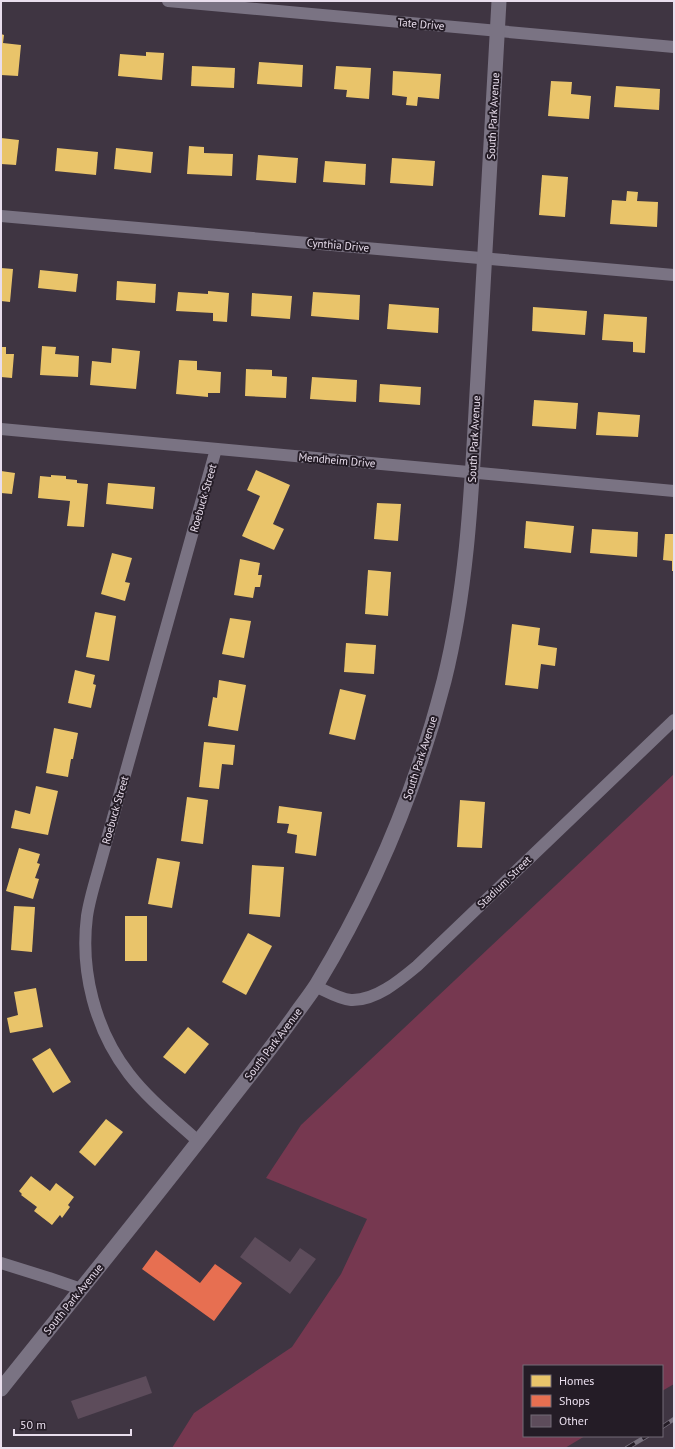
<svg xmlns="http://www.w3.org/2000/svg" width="675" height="1449" font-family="'PT Sans',sans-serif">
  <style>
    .green { fill: #763850 }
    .homes { fill: #e9c46a }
    .shops { fill: #e76f51 }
    .building { fill: #5d4c5b }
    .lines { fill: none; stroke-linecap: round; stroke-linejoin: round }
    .minor { stroke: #7a7383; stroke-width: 12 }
    .tertiary { stroke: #7a7383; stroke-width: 15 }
    .rail-casing { stroke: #78717e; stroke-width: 4.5 }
    .rail { stroke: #241c26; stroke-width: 3; stroke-dasharray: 9; stroke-linecap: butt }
    .labels { text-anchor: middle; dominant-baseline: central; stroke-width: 4; stroke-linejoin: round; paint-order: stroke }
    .street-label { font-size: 11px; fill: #e9deed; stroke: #241c26 }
  </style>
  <rect width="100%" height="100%" fill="#3f3542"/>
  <path class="green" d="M674,774V1384L662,1391V1366H524V1436H585L565,1448H172L194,1413L292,1347L341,1274L367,1219L266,1178L301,1125Z"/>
  <g class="homes">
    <path d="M1,34L4,35L3,43L21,45L18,76L1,75Z"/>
    <path d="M146,52L164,53L162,80L118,76L120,54L146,56Z"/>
    <path d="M259,62L303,65L302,87L257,84Z"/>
    <path d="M192,66L235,68L234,88L191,86Z"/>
    <path d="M336,66L371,68L369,99L346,97L347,90L334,89Z"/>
    <path d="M393,71L441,74L439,99L418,97L417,106L406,105L407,97L392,95Z"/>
    <path d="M551,81L572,82L571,94L591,96L589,119L548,116Z"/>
    <path d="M616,86L660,89L659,110L614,107Z"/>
    <path d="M1,138L19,140L16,165L1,164Z"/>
    <path d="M189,146L204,147V153L233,154L232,176L187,174Z"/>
    <path d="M57,148L98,152L96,175L55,171Z"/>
    <path d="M116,148L153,152L151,173L114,169Z"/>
    <path d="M258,155L298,158L296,183L256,180Z"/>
    <path d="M392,158L435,161L433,186L390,183Z"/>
    <path d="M325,161L366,164L365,185L323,182Z"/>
    <path d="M542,175L568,177L565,217L539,215Z"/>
    <path d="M627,191L638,192L637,201L658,202L657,227L610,224L612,200L626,201Z"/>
    <path d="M1,268L13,269L10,302L1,301Z"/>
    <path d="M40,270L78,274L76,292L38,288Z"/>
    <path d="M117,281L156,284L155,303L116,300Z"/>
    <path d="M208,291L229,293L227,322L213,321V313L176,311L178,292L208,294Z"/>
    <path d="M313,292L360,295L359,320L311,316Z"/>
    <path d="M252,293L292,296L290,319L251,316Z"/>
    <path d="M389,304L439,308L438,333L387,329Z"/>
    <path d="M533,307L587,311L585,335L532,331Z"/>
    <path d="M604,314L647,317L645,353L633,352V342L602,340Z"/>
    <path d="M42,346L56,347L55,354L79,356L78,377L40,375Z"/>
    <path d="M1,347H6V354H14L12,378L1,377Z"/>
    <path d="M112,348L140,351L136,389L90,385L92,361L111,363Z"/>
    <path d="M179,360L197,361V370L221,372L220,393H208V397L176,394Z"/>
    <path d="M246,369L272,370V376L287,377L286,398L245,396Z"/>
    <path d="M312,377L357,380L356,402L310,399Z"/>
    <path d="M380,384L421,387L420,405L379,402Z"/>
    <path d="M534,400L578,403L576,429L532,426Z"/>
    <path d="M598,412L640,415L638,437L596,435Z"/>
    <path d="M256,470L290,485L273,524L284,529L274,550L242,536L260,496L247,490Z"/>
    <path d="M1,471L15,473L12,494L1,493Z"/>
    <path d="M51,475L66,476V479L77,480V483L88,484L84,527L67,526L70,501L38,498L40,476L51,477Z"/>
    <path d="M108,483L155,487L153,509L106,504Z"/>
    <path d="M377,503L401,504L398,541L374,539Z"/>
    <path d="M526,521L574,526L571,553L524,548Z"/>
    <path d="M592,529L638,532L637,557L590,553Z"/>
    <path d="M665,534H674V571H672V561L663,560Z"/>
    <path d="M112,553L132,558L125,582L130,583L125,601L101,594Z"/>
    <path d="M240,559L260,563L258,575H262L260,587H255L253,598L234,595Z"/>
    <path d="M368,570L391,572L388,616L365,614Z"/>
    <path d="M95,612L116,616L109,661L86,657Z"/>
    <path d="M230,618L251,621L244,658L222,654Z"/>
    <path d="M512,624L540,628L538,645L557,648L555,666L541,664L538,689L505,685Z"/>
    <path d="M346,643L376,645L374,674L344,672Z"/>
    <path d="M75,670L95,675L93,684L96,685L91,708L68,703Z"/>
    <path d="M219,680L246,685L238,731L208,726L213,697L217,698Z"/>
    <path d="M340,689L366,695L355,740L329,734Z"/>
    <path d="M54,728L78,733L73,759H71L68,777L46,773Z"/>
    <path d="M204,742L235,745L233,765L222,764L219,789L199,787Z"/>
    <path d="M36,786L58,791L48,835L11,828L15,810L30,814Z"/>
    <path d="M187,797L208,800L203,844L181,841Z"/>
    <path d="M460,800L485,802L482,848L457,847Z"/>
    <path d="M279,806L322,812L316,856L295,853L297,835L287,833L289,824L277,823Z"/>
    <path d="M19,848L40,854L37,863L40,864L35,878L39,879L33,899L6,891Z"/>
    <path d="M157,858L180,862L172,908L148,904Z"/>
    <path d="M252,865L284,867L280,917L249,914Z"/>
    <path d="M14,906L35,907L32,952L11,950Z"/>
    <rect x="125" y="916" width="22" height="45"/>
    <path d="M248,933L272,946L246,995L222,982Z"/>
    <path d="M36,988L43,1027L10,1033L7,1018L18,1015L14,992Z"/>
    <path d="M188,1027L209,1044L185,1074L163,1057Z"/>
    <path d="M50,1048L71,1082L53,1093L32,1059Z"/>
    <path d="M106,1119L123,1132L95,1166L79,1152Z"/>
    <path d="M31,1176L50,1191L56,1183L74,1197L68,1205L70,1207L62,1218L60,1215L52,1225L34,1211L37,1207L21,1195L22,1194L19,1191Z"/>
  </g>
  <path class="shops" d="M156,1250L200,1283L215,1264L242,1283L214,1321L142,1269Z"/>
  <g class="building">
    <path d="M255,1237L290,1262L300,1248L316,1259L290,1294L240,1257Z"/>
    <path d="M146,1376L152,1393L78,1419L71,1401Z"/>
  </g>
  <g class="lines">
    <g class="minor">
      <path d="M168,1L674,47"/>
      <path d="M1,216L674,275"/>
      <path d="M1,429L674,491"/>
      <path d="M315,986C326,991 339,999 351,1000C375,1001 399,981 417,966L674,720"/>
      <path d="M199,1142C175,1120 149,1100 129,1074C95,1030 80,971 87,916C90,896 97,876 102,857L216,449"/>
      <path d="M1,1263L49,1278L81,1289"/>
    </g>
    <path class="tertiary" d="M1,1389C76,1295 152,1202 225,1107C249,1076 273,1046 295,1015C302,1005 310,995 317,984C374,890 417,787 444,681C469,581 472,478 478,376C485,251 492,126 499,1"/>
    <g class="rail-casing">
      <g id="rail">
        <path d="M662,1427L674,1419"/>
        <path d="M627,1448L647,1436"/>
      </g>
    </g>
    <use href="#rail" class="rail"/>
  </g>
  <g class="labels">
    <g class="street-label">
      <text transform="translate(421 24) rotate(5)">Tate Drive</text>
      <text transform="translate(493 116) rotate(-87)">South Park Avenue</text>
      <text transform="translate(338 245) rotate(5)">Cynthia Drive</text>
      <text transform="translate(474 439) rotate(-87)">South Park Avenue</text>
      <text transform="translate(337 460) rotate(5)">Mendheim Drive</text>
      <text transform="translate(203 498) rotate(-74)">Roebuck Street</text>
      <text transform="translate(420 758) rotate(-72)">South Park Avenue</text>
      <text transform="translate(115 810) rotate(-74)">Roebuck Street</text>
      <text transform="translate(504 882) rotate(-44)">Stadium Street</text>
      <text transform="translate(273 1044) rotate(-53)">South Park Avenue</text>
      <text transform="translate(73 1299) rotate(-51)">South Park Avenue</text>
    </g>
  </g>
  <rect width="675" height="1449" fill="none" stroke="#e9deed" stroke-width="4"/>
  <rect x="523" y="1365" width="140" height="72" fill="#241c26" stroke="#736a76"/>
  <rect x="531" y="1375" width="20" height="12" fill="#e9c46a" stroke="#736a76"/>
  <text x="559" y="1385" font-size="12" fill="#e9deed">Homes</text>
  <rect x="531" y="1395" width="20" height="12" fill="#e76f51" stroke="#736a76"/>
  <text x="559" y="1405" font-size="12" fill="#e9deed">Shops</text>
  <rect x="531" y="1415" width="20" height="12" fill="#5d4c5b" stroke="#736a76"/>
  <text x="559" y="1425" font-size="12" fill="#e9deed">Other</text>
  <path d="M14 1429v6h117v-6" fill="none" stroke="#e9deed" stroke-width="2"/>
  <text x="20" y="1429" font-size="12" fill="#e9deed" stroke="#241c26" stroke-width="3" paint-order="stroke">50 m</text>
</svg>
